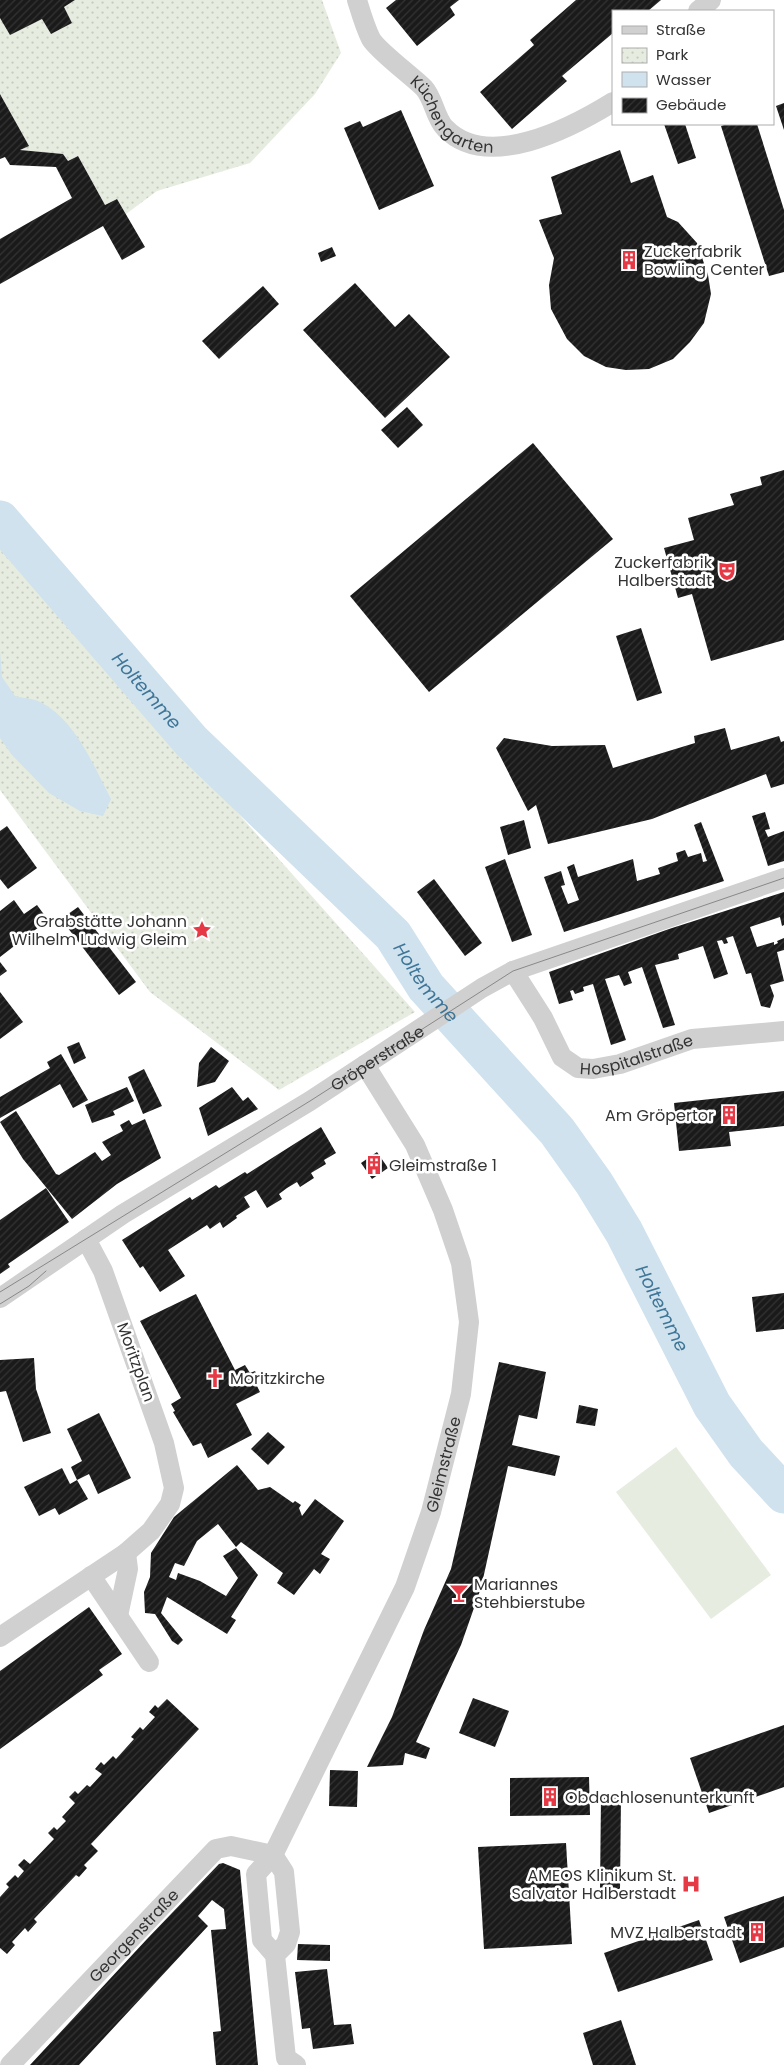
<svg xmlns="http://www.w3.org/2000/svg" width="784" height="2065" font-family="Poppins,sans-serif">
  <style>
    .park { fill: url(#park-dots) }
    .pitch { fill: #e6ecdf }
    .water { fill: #cfe2ee }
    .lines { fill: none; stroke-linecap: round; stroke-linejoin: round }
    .river { stroke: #cfe2ee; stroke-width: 39 }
    .building { fill: url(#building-hatch) }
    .street { stroke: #d0d0d0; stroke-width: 20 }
    .tram { stroke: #888; stroke-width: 1 }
    .labels { text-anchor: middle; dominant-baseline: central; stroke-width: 5; stroke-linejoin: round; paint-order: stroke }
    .street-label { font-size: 16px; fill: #333; stroke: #fff }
    .poi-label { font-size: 16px; fill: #333; stroke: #fff; text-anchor: start }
    .water-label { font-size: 18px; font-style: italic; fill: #3f7597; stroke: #fff }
  </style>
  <defs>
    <pattern id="park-dots" width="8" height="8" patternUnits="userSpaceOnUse" patternTransform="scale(1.25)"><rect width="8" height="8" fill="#e6ecdf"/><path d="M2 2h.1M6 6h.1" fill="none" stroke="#c6cbc0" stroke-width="1.8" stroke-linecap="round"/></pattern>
    <pattern id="building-hatch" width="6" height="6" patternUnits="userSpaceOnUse" patternTransform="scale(1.25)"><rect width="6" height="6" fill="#1a1a1a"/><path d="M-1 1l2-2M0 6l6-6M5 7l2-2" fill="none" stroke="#333"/></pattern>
  </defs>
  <rect width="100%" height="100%" fill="#fff"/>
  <g class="park">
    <path d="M75,0H322L341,53L315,94L250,163L157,191L126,214L117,199L105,205L78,156L68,161L63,154L20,150L28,146L0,94V18L3,22H36L42,19L51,34L72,23L64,7Z"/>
    <path d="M0,546L415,1012L279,1090L150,992L0,790Z"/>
  </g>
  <path class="pitch" d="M676,1447L771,1575L711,1619L616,1492Z"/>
  <path class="water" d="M0,651L2,677L15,696C22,698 31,698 38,701C75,718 93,765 111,799L103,816L80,811L49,793L12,755L0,738Z"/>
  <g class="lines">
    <path class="river" id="s1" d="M0,520L191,741L393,935L426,987L557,1131L594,1183L624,1232L712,1405L746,1453L784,1494"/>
  </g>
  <g class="building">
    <path d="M0,0H75L64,7L72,23L51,34L42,19L10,35L0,18Z"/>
    <path d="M396,0H459L450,7L455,15L417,46L386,8Z"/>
    <path d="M576,0H661L648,11H613V33L562,76L567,81L512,129L480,92L534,45L530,40Z"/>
    <path d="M0,94L29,146L20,150L63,154L68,161L78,156L105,205L117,199L145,247L122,260L103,226L0,284V239L72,198L56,167L10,165L5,157L0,159Z"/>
    <path d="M784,103V130L776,106Z"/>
    <path d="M401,110L434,186L379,210L344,128L360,121L363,127Z"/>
    <path d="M664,124H685L696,158L678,164Z"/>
    <path d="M727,124H757L784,210V272L769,276L721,126Z"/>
    <path d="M620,150L631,183L653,175L667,217L678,222L697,243L708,275L711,294L704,323L690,342L673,359L649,369L626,370L606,367L584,356L567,339L551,309L549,285L554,258L539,220L562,214L551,177Z"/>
    <path d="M332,247L336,256L321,262L318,253Z"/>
    <path d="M355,283L395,327L409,314L450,357L385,418L303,330Z"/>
    <path d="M263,286L279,304L219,359L202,341Z"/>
    <path d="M407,407L423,425L398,448L381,430Z"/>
    <path d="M533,443L613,539L429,692L350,596Z"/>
    <path d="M784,470V640L711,661L692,594L678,598L664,548L694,540L688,518L734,505L730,494L762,485L760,477Z"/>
    <path d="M641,628L662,693L637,701L616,636Z"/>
    <path d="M725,728L731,750L779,736L781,742L784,741V784L771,788L766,774L652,819L548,844L536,805L528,811L496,748L504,738L552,746L605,745L613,768L695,743L694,736Z"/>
    <path d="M765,812L770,829L765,830L768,837L784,831V861L768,866L752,816Z"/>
    <path d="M524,820L531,848L508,855L500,827Z"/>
    <path d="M701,822L724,881L564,932L544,877L561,871L565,885L561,886L568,904L579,900L567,867L574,864L578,877L633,859L637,881L660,874L658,868L678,861L676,853L685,850L688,857L701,853L703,862L707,861L694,825Z"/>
    <path d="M7,826L37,868L8,889L0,879V831Z"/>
    <path d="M505,859L532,935L512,942L485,867Z"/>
    <path d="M434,879L482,943L465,956L417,892Z"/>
    <path d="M784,892V925L782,926L780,917L750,927L757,947L774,942V945L778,943L777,941L784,938V950L777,952L784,981L770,985L774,996L770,1008L761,1006L751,973L746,974L733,936L726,938L728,943L724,944L722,940L717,941L728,974L714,979L703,946L678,954L679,959L655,965L675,1025L663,1028L642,967L628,972L632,983L624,986L619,975L605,979L626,1040L611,1045L593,984L583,987L584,991L575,994L573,990L570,991L573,1000L559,1004L549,972L669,929Z"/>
    <path d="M14,900L24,914L37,905L48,920L0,957V911Z"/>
    <path d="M78,907L136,982L119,995L61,919Z"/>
    <path d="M0,962L7,971L0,976Z"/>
    <path d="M0,992L23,1022L0,1039Z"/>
    <path d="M79,1042L86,1058L74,1064L67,1047Z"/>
    <path d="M211,1047L229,1061L215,1082L197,1087L199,1063Z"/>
    <path d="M61,1054L88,1100L73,1108L60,1084L0,1118V1097L50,1068L47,1062Z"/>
    <path d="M144,1069L162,1106L143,1114L128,1077Z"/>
    <path d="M127,1087L134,1101L113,1111L115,1115L92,1123L85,1105Z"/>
    <path d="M232,1087L243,1101L248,1097L258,1109L208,1136L199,1108Z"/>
    <path d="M784,1091V1126L729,1132L731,1146L679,1151L674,1103Z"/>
    <path d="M16,1111L56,1174L59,1175L95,1152L102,1161L111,1155L102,1142L123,1131L120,1125L129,1120L132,1125L145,1119L161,1158L117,1184L72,1219L23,1159L0,1122Z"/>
    <path d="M321,1127L336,1153L324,1160L326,1164L311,1173L314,1178L300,1187L297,1182L287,1188L279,1194L282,1199L267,1208L256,1190L244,1197L250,1207L236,1216L237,1218L223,1228L220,1222L210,1229L207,1225L168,1250L185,1276L160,1292L143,1266L140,1268L122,1240L190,1197L192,1200L216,1185L219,1188L245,1172L247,1174Z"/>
    <path d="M377,1152L388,1168L372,1179L361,1163Z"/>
    <path d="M46,1188L69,1222L8,1264L10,1267L0,1274V1220Z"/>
    <path d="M784,1293V1329L756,1332L752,1297Z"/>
    <path d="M196,1294L235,1370L245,1365L250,1373L255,1371L261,1383L257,1386L260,1392L236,1404L252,1435L208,1458L201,1443L193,1446L173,1412L175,1411L171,1404L181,1398L140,1321Z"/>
    <path d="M34,1358L36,1389L51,1433L23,1442L6,1391L0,1392V1360Z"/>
    <path d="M499,1362L546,1372L537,1419L519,1415L512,1445L560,1456L555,1476L508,1466L481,1588L461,1645L416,1742L430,1748L426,1759L405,1753L403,1765L367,1767L392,1717L424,1630L451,1569Z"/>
    <path d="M579,1405L598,1409L595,1426L576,1423Z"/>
    <path d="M99,1413L131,1478L98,1494L89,1474L77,1480L88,1499L59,1515L55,1508L39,1516L24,1487L62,1468L70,1484L77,1480L71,1467L82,1461L67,1429Z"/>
    <path d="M268,1432L285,1447L268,1465L251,1449Z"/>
    <path d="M237,1465L258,1490L270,1487L293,1503L295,1501L301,1505L299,1508L302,1516L315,1499L344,1521L321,1554L330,1559L320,1574L314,1569L294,1595L277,1583L283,1573L241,1542L236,1547L218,1524L197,1541L184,1566L175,1563L169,1577L176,1580L178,1573L200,1581L226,1596L238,1578L223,1556L236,1548L258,1575L231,1617L236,1620L227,1634L167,1597L161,1613L183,1640L178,1645L172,1641L155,1614L145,1613L144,1592L150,1577L151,1553L174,1517Z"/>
    <path d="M89,1607L122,1654L99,1670L103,1675L0,1749V1671Z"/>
    <path d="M473,1698L509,1711L495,1747L459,1733Z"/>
    <path d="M167,1699L199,1729L91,1844L98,1851L84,1865L87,1868L79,1877L76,1875L34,1919L37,1922L28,1932L25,1928L12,1942L15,1945L7,1954L0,1948V1897L9,1887L6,1884L15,1875L18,1878L24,1871L18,1865L24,1859L30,1864L54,1839L48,1833L54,1827L57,1830L66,1821L62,1817L75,1803L69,1797L75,1791L78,1794L87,1785L90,1787L102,1774L95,1769L101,1762L104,1765L113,1756L116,1759L134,1739L131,1737L140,1727L143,1730L155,1717L149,1712L155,1705L158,1708Z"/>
    <path d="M784,1725V1787L709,1813L690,1758Z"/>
    <path d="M330,1770L358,1771L357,1807L329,1806Z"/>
    <path d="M589,1777L590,1815L510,1816V1778Z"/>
    <path d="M601,1797H621L620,1889H600Z"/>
    <path d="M566,1843L572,1944L484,1949L478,1847Z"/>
    <path d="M223,1863L240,1870L258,2065H216L213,2032L221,2031L211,1930L226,1929L224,1909L212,1900L198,1916L208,1926L79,2065H30L147,1939L219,1864Z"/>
    <path d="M784,1896V1947L740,1963L724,1917Z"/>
    <path d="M699,1920L713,1960L618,1992L604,1953Z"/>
    <path d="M298,1944L330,1945V1961L297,1960Z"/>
    <path d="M327,1969L334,2025L351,2024L354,2044L313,2049L310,2028L302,2029L295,1972Z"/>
    <path d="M621,2020L636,2065H593L583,2033Z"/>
  </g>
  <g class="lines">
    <g class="street">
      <path id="s2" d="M357,0C361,13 365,27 371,39C378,51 412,76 424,88C434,99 435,118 445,128C487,172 571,128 613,102"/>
      <path d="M698,11L711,0"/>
      <path id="s3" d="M513,971L543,1018L562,1057L578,1068L593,1069L620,1064L692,1039L784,1031"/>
      <path d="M0,1298L123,1214L310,1101L482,988L513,971L784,878"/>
      <path d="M91,1576L149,1662"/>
      <path d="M118,1616L128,1569L126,1553"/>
      <path d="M0,1637L126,1553L151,1531L170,1504L174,1488L164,1443L103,1271L86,1239"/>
      <path d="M275,1955L286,1944L290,1932L284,1872L273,1855L256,1874L262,1940L275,1955L286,2058L296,2065"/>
      <path id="s4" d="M10,2065L216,1849L231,1846L273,1855L405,1587L431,1512L461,1394L469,1322L461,1263L443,1210L415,1145L365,1065"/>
    </g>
    <g class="tram">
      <path id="s5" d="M0,1292L310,1101L513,971L784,878"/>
      <path d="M0,1304L29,1286L46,1271"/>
    </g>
  </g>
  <defs>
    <g id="building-bare" transform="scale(1.5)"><path d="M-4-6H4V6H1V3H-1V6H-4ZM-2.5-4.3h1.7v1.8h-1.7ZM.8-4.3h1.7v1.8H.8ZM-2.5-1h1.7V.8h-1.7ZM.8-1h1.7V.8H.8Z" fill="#e63946" stroke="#fff" stroke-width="2.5" paint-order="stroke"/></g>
    <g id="theatre-bare" transform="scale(1.5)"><path d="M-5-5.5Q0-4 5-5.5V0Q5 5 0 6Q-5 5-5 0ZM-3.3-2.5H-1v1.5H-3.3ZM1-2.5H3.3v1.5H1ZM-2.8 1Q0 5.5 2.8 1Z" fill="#e63946" stroke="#fff" stroke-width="2.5" paint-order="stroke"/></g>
    <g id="sight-bare" transform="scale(1.5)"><path d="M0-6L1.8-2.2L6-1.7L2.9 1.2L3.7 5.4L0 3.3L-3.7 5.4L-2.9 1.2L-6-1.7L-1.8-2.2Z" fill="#e63946" stroke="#fff" stroke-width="2.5" paint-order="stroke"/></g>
    <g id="church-bare" transform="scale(1.5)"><path d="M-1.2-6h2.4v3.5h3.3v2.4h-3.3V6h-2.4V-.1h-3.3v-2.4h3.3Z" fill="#e63946" stroke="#fff" stroke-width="2.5" paint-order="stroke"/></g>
    <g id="bar-bare" transform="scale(1.5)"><path d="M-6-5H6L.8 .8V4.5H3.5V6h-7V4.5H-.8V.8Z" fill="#e63946" stroke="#fff" stroke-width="2.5" paint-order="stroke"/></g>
    <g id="hospital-bare" transform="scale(1.5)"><path d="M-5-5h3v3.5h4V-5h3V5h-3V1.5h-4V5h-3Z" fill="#e63946" stroke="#fff" stroke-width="2.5" paint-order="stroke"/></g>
  </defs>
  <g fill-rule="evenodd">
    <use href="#building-bare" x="629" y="260"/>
    <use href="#theatre-bare" x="727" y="571"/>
    <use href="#sight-bare" x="202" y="930"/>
    <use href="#building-bare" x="729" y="1115"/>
    <use href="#building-bare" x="374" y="1165"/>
    <use href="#church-bare" x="215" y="1378"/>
    <use href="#bar-bare" x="459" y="1593"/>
    <use href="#building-bare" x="550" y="1797"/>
    <use href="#hospital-bare" x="691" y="1884"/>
    <use href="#building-bare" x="757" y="1932"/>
  </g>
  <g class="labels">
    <g class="street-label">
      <text stroke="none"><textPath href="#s2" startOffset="156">Küchengarten</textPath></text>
      <text stroke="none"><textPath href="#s3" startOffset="179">Hospitalstraße</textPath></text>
      <text stroke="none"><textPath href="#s5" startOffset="444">Gröperstraße</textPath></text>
      <text transform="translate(136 1362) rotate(70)">Moritzplan</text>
      <text stroke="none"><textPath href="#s4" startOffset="784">Gleimstraße</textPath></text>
      <text stroke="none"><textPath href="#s4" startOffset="179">Georgenstraße</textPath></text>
    </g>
    <g class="poi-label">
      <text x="644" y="251">Zuckerfabrik<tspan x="644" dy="18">Bowling Center</tspan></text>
      <text x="712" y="562" text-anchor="end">Zuckerfabrik<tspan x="712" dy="18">Halberstadt</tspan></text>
      <text x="187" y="921" text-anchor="end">Grabstätte Johann<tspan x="187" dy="18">Wilhelm Ludwig Gleim</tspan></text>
      <text x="714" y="1115" text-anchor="end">Am Gröpertor</text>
      <text x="389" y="1165">Gleimstraße 1</text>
      <text x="230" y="1378">Moritzkirche</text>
      <text x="474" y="1584">Mariannes<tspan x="474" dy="18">Stehbierstube</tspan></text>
      <text x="565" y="1797">Obdachlosenunterkunft</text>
      <text x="676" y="1875" text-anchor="end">AMEOS Klinikum St.<tspan x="676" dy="18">Salvator Halberstadt</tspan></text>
      <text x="742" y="1932" text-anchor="end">MVZ Halberstadt</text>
    </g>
    <g class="water-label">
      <text stroke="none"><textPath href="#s1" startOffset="225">Holtemme</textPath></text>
      <text stroke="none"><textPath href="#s1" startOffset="630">Holtemme</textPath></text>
      <text stroke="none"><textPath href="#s1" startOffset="1035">Holtemme</textPath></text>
    </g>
  </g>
  <rect x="612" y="10" width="162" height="115" fill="#ffffff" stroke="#adadad"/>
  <rect x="622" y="26" width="25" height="8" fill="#d0d0d0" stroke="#adadad"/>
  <text x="656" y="35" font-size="15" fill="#333333">Straße</text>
  <rect x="622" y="48" width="25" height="15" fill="url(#park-dots)" stroke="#adadad"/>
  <text x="656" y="60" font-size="15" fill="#333333">Park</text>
  <rect x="622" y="72" width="25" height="15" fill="#cfe2ee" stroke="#adadad"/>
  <text x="656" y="85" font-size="15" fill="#333333">Wasser</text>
  <rect x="622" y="98" width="25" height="15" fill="url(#building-hatch)" stroke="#adadad"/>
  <text x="656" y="110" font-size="15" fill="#333333">Gebäude</text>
</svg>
